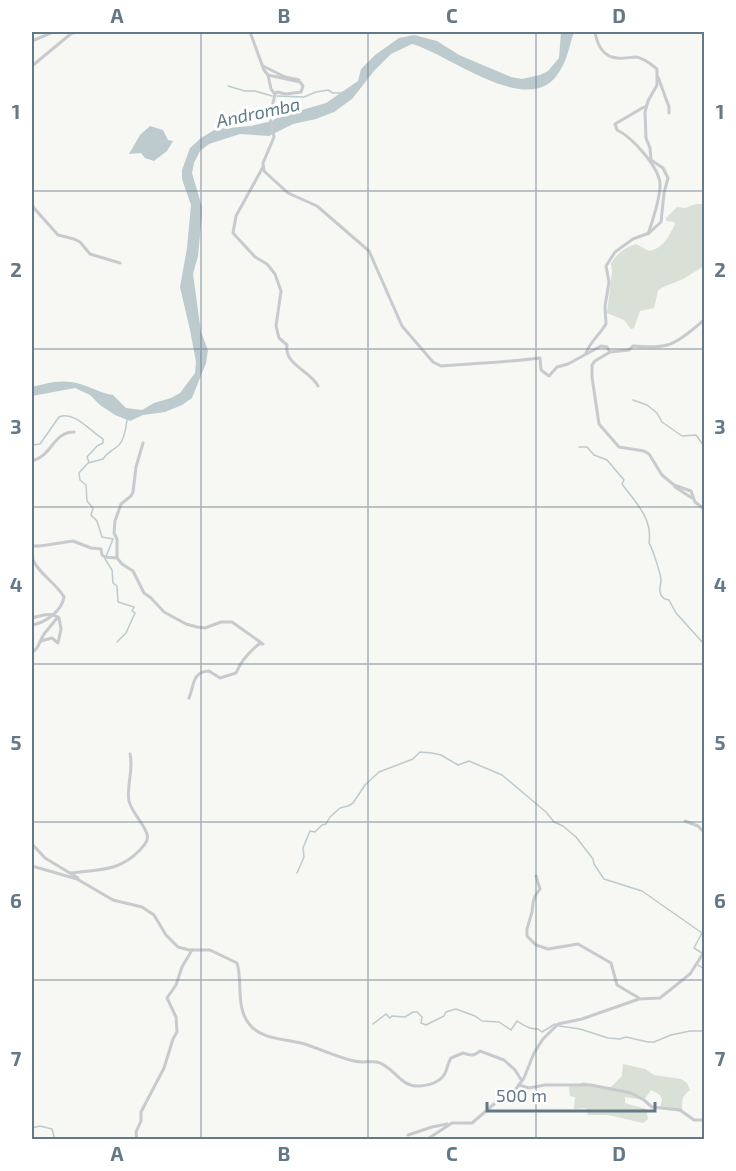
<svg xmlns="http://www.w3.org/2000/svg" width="736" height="1171" font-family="'Exo 2',sans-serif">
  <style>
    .green { fill: #d9e0d5 }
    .water { fill: #bdcace }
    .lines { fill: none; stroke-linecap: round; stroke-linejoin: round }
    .stream { stroke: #bdcace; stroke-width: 1.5 }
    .minor { stroke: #c7cbce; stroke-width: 3 }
    .grid { fill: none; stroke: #647987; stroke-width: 1.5; stroke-opacity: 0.55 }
    .labels { text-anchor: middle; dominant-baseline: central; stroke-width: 6; stroke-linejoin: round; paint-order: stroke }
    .water-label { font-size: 18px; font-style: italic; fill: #5f7b83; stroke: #fff }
    .neatline { fill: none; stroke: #647987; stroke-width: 2 }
    .grid-label { font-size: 20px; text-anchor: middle; font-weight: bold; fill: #647987 }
  </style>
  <rect width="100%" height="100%" fill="#f7f7f4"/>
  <g class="green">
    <path d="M696,204H704V266L683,279L661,288L658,291L654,308L640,311L634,328L631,329L624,320L607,313L612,271L611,263C617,254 625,247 636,244L649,251C664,248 669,236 675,224L674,222L666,221V218L677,207L685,208Z"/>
    <path d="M623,1064L645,1069L654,1075L681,1079L687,1083L690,1090C681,1097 681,1102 683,1112L660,1109L662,1099L660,1095L651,1090L644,1100L625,1097V1103L646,1109L648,1119L643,1123L608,1115H588L586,1108L574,1109L575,1097L570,1096L569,1087L584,1082L602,1088L611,1087L622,1076Z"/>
  </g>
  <g class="water">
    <path d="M561,32H574C569,47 567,62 557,75C527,118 447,53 412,44L391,54L374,71L352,99L334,112L316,119L293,124L269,136L240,134L209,144L200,151L194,163L192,173L202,207V214L198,256L193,274L201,332L208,350L206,363L192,398L182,405L165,412L143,415L130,421L115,415L100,405L90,395L75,388L32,396V387C44,384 58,380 71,382C86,384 99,393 113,395L126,408L142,410L154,403L171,398L180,393L195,373L196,362L190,330L180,287L187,248L191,205L182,179V170L190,148L201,138L216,129L251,126L272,121L278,117L326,103L358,81L361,69L375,55L399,38L414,35L437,41L459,55L511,77L522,79L540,75L548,71L559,58Z"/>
    <path d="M150,126L163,130L168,140L173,141L167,151L154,161L145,158L141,153L129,154L140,135Z"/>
  </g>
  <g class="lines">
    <g class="stream">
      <path d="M228,86L245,91H255L272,96"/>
      <path d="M277,96L304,97L316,92L328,90L333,93H343"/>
      <path d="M633,400L647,405L657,413L662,422L682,436L696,435L704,446"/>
      <path d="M32,445L40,444L59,417C74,410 91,432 103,439V443L97,446L87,457L89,462"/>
      <path d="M579,447H587L594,455L607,460L624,480L622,484C635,502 653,518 649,543C652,547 661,575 661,580C661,586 658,589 661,595C664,599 664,599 669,600L676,613L704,644"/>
      <path d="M117,642L126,633L135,613L132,611L134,607L118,602L117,586L113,583L112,570L105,559L113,539L102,537L97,521L91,515L93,508L87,501L86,485L80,480L79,473L88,463L103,459C108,451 113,451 119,445C124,440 126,428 127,420"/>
      <path d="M297,873L304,857L303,848L310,831L315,832L322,825L326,824L330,817L340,808L348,806L353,803L365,785L379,772L413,759L420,752L432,753L441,755L458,765L469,761L502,775L546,812L554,822L563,826L576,837L593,859L594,864L604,879L642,891L702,933L694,948L702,953"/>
      <path d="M698,965L704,969"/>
      <path d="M373,1024L386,1014L390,1018L392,1016L405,1017L413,1012H417L422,1017L421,1023L426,1025L444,1016L446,1012L456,1009L475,1016L482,1021L499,1022L511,1030L517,1021C525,1026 529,1029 538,1029L542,1032L555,1024"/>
      <path d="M559,1026L580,1029L608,1038L620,1039L626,1037L648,1042H654L671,1035L690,1031H704"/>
      <path d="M32,1128L40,1126L52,1129L55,1140"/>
    </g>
    <g class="minor">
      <path d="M250,32L264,70L268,75L300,82L303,86L301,92L286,94L277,92L275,94"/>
      <path d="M519,32H527"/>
      <path d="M72,33L80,32"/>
      <path d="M32,41L53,32"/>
      <path d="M32,66L73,32"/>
      <path d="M263,66L285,77L299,80"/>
      <path d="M268,75L271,89L275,94L270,117L274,137L263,163L264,171L288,193L317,206L369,251L402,326L433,362L441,366C474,364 508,362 540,358L541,370L549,376L557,367L568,364L601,346L607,347L610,352L595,361L592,365V377L599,424L619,447L644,451L649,454L662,475L674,485L691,491L695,502L704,509"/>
      <path d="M658,77L669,107V113"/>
      <path d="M644,107L615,124L617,130C632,137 658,166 660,183C661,195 652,223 648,234"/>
      <path d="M263,167L236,216L233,233L255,257L267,264L275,274L281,291L276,326L279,338L287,345C284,365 311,371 318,386"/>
      <path d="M32,191V204L34,208L58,235L74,239L80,242L90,254L120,263"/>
      <path d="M610,352L629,350L633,346C644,347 656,348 667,345C678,343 696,327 704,320"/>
      <path d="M586,353C590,342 600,334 606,324L605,306L609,282L606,266L615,252L633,239L649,233L661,222L664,193L668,178L663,168L651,160L650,148L646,138L645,112L648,101L657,85V69C651,64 644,58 636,57C630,57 624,59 617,58C603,57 597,44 595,32"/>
      <path d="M143,443L136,467L133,492L131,496L121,504L115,521L114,533L117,539V558L122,564L133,571L144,593L151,598L164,612L186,624L197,627L205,628L221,622H232L263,644H259C249,652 241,661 236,673L220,678L209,671C192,671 194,687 189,698"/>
      <path d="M32,461C53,455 53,432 74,432"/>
      <path d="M675,487L692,498"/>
      <path d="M32,546C33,550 32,556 33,560C40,575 56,583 64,597C62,611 45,623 32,625"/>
      <path d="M32,546H40L73,541L91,548L101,549L102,555L105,557L117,558"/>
      <path d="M32,618C41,616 50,611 59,618L61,629L58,643L52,638L41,641"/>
      <path d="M32,653L37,648L44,634L58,617"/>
      <path d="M685,821L698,826L704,832"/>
      <path d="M32,844L45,858L78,878"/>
      <path d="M32,866L77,879L113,900L142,907L154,915L166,935L178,947L189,950H210L237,963C243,982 235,1008 250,1025C261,1039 285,1039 301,1043C319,1048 336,1057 354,1061C361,1063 369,1061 377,1062C394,1066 400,1088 420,1086C431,1085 442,1082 446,1071C448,1066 448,1062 451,1058L463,1053C471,1055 472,1057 480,1051L504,1060L515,1070L522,1081"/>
      <path d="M71,873C99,869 119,872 140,850C144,845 149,841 147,834C143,822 132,813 129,801C126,786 134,770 130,754"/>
      <path d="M536,876L540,889L535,896L533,903L532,912L527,929V936L536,945L548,949L578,944L611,963L617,985L639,998"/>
      <path d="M519,1085L529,1088L545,1085H591L631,1093L644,1100L652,1107L680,1110L694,1120H704"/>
      <path d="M408,1135L432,1127L447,1124"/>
      <path d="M137,1140L136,1132L141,1121V1112L164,1068L173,1039L177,1032L176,1017L167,998L176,985L182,967L192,950"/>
      <path d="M426,1140L452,1123H472L501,1098L515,1090L524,1078L534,1053L543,1039L558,1024L582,1019L639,999L660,998L690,974L704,952"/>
    </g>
  </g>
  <path class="grid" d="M201,32V1140M368,32V1140M536,32V1140M32,191H704M32,349H704M32,507H704M32,664H704M32,822H704M32,980H704"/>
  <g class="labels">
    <g class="water-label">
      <text transform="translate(258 112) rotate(-12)">Andromba</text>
    </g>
  </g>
  <rect width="736" height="1171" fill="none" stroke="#ffffff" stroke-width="66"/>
  <path d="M487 1102v9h168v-9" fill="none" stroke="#647987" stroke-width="3"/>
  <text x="496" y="1102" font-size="18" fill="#647987" stroke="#ffffff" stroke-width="4.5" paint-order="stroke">500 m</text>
  <rect x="33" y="33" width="670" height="1105" class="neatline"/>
  <g class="grid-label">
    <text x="117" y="23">A</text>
    <text x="284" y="23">B</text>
    <text x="452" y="23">C</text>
    <text x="619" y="23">D</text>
    <text x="16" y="119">1</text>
    <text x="720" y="119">1</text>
    <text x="16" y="277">2</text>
    <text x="720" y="277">2</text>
    <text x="16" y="434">3</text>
    <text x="720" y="434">3</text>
    <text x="16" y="592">4</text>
    <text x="720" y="592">4</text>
    <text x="16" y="750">5</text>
    <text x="720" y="750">5</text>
    <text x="16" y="908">6</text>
    <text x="720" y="908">6</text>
    <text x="16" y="1066">7</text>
    <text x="720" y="1066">7</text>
    <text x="117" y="1161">A</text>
    <text x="284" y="1161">B</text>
    <text x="452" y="1161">C</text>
    <text x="619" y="1161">D</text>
  </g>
</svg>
